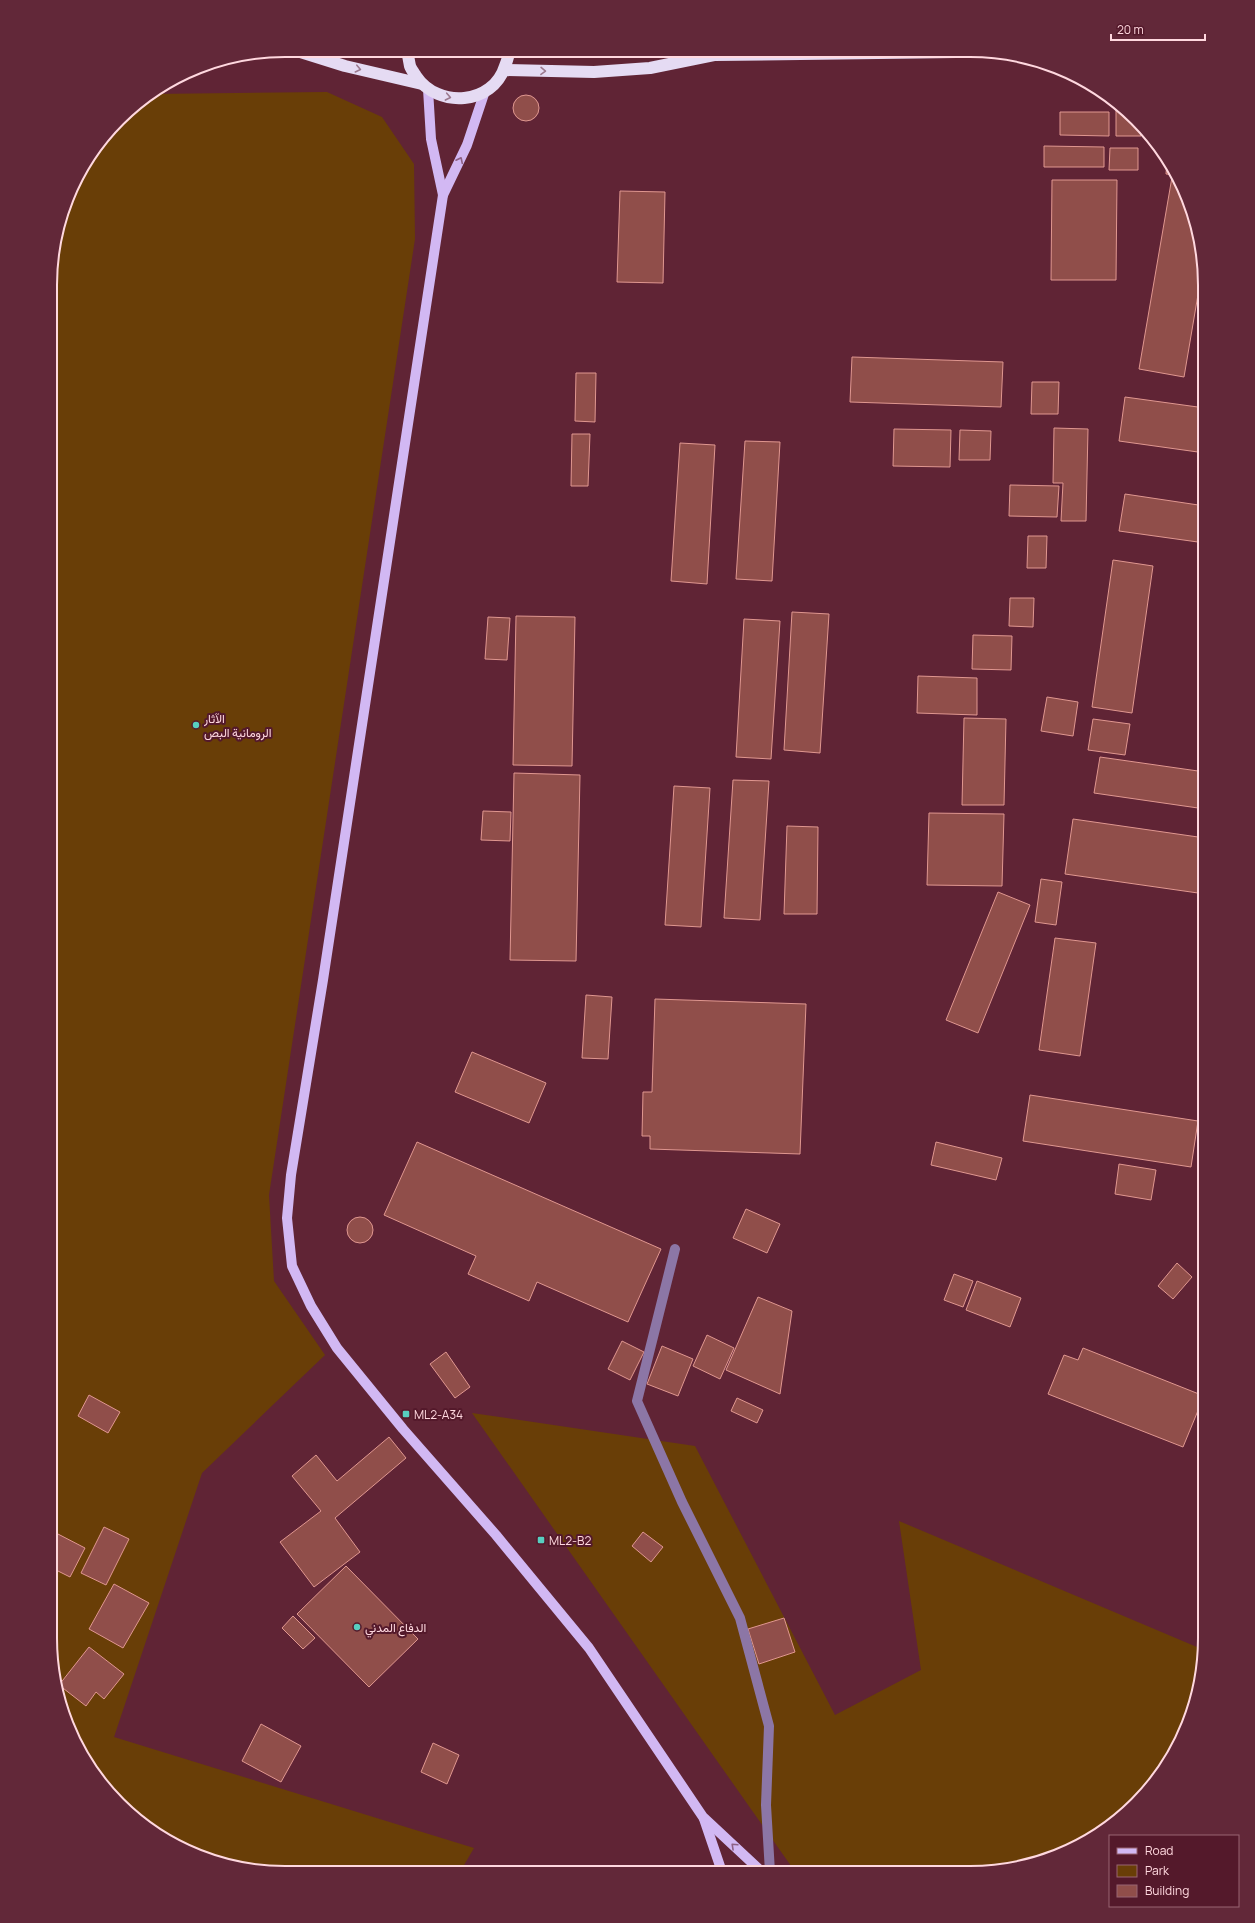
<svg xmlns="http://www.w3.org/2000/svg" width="1255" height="1923" font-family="Manrope,Vazirmatn,sans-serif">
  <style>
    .green { fill: #693e07 }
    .building { fill: #904e4a; stroke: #e09790 }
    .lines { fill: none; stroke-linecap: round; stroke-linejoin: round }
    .minor { stroke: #8c76a6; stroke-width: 10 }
    .major { stroke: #d2b8f3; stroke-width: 10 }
    .highway { stroke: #e5dbf3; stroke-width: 12 }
    .oneway { stroke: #9c7a8f }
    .oneway2 { stroke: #8d6185 }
    .poi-dot { fill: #58cec0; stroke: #54192b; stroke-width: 1.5 }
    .labels { text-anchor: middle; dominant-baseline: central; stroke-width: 4; stroke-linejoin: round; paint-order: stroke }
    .poi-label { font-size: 12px; fill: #ffd8df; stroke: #54192b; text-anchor: start }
    .rim { fill: none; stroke: #ffd8df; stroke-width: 2 }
  </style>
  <rect width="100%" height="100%" fill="#602435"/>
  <g class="green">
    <path d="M327,92L382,117L414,164L415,239L269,1195L274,1281L325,1355L202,1473L114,1737L474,1848L460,1872L255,1871L195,1855L142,1825L99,1781L68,1728L50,1638L52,255L74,181L130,109L153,94Z"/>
    <path d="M472,1413L695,1446L835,1715L921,1670L899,1521L1204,1650L1192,1714L1165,1769L1125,1815L1060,1855L970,1873H796Z"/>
  </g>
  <g class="building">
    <circle cx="526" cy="108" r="13"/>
    <path d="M1116,105H1119L1141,127V136H1116Z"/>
    <path d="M1060,112H1109V136L1060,135Z"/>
    <path d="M1044,146L1104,147V167H1044Z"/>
    <path d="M1110,148H1138V170H1109Z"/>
    <path d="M1167,161L1176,175L1166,174Z"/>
    <path d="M1172,177L1177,178L1187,195L1202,271L1184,377L1139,369Z"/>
    <path d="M1052,180H1117L1116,280H1051Z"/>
    <path d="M620,191L665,192L663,283L617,282Z"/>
    <path d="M852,357L1003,362L1001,407L850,402Z"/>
    <path d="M576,373H596L595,422L575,421Z"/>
    <path d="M1032,382H1059L1058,414H1031Z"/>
    <path d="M1125,397L1205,408V453L1119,441Z"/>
    <path d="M1054,428L1088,429L1086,521H1061L1063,483H1053Z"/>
    <path d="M894,429L951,430L950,467L893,466Z"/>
    <path d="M960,430L991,431L990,460H959Z"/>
    <path d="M572,434H590L588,486H571Z"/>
    <path d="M745,441L780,442L772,581L736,579Z"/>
    <path d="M680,443L715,445L707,584L671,581Z"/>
    <path d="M1010,485L1059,486L1057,517L1009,516Z"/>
    <path d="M1125,494L1205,506V543L1119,531Z"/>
    <path d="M1028,536H1047L1046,568H1027Z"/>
    <path d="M1113,560L1153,566L1132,713L1092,707Z"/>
    <path d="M1010,598H1034L1033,627L1009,626Z"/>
    <path d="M792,612L829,614L820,753L784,750Z"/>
    <path d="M516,616L575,617L572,766L513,765Z"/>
    <path d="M488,617L510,618L507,660L485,659Z"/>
    <path d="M744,619L780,621L771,759L736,757Z"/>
    <path d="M973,635L1012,636L1011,670L972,669Z"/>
    <path d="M918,676L977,678V715L917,713Z"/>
    <path d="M1047,697L1078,702L1073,736L1041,731Z"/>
    <path d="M964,718L1006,719L1004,805H962Z"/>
    <path d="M1093,719L1130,724L1125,755L1088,750Z"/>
    <path d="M1100,757L1205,772V809L1094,793Z"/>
    <path d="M514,773L580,775L576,961L510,960Z"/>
    <path d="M733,780L769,781L760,920L724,918Z"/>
    <path d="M674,786L710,788L701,927L665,925Z"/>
    <path d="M483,811L511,812L510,841L481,840Z"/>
    <path d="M929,813L1004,814L1002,886L927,885Z"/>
    <path d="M1073,819L1205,838V894L1065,874Z"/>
    <path d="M787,826L818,827L817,914H784Z"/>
    <path d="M1041,879L1062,882L1056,925L1035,922Z"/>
    <path d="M998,892L1030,905L978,1033L946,1020Z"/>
    <path d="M1055,938L1096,943L1080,1056L1039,1050Z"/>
    <path d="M586,995L612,997L608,1059L582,1058Z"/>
    <path d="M655,999L806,1004L800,1154L650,1149V1136H642L643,1092H652Z"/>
    <path d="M472,1052L546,1083L529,1123L455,1092Z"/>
    <path d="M1030,1095L1198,1121L1191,1167L1023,1141Z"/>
    <path d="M417,1142L661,1249L628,1322L537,1282L529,1301L468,1274L476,1256L384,1215Z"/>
    <path d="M936,1142L1002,1158L996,1180L931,1165Z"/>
    <path d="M1119,1164L1156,1170L1151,1200L1115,1194Z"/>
    <path d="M746,1209L780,1224L767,1253L733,1238Z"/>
    <circle cx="360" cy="1230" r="13"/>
    <path d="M1177,1263L1192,1277L1173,1299L1158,1286Z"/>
    <path d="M954,1274L973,1281L963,1307L944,1300Z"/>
    <path d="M977,1281L1021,1298L1010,1327L966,1310Z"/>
    <path d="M758,1297L792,1311L780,1394L726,1370Z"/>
    <path d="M707,1335L734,1348L720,1379L693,1366Z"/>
    <path d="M622,1341L644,1352L630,1380L608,1369Z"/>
    <path d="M662,1346L693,1359L678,1396L647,1384Z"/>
    <path d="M1083,1348L1204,1396L1183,1447L1048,1394L1064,1355L1078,1360Z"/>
    <path d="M446,1352L470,1387L455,1398L430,1364Z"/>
    <path d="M89,1395L120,1412L108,1433L78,1416Z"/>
    <path d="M737,1398L763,1410L757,1423L731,1411Z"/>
    <path d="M389,1437L406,1458L335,1518L360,1552L314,1587L280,1542L321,1511L292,1476L316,1455L337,1481Z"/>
    <path d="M104,1527L129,1539L106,1585L81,1573Z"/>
    <path d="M643,1532L663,1547L651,1562L632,1546Z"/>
    <path d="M56,1533L85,1548L70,1577L50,1567V1544Z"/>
    <path d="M346,1566L418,1639L369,1687L297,1614Z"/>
    <path d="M114,1584L149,1603L123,1648L89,1629Z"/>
    <path d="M293,1616L315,1638L303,1649L282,1628Z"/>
    <path d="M784,1618L795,1652L759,1664L748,1629Z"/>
    <path d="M89,1647L124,1674L104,1699L96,1692L86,1706L59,1685Z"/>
    <path d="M261,1724L301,1746L281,1782L242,1761Z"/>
    <path d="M433,1743L459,1755L447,1784L421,1772Z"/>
  </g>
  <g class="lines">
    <path class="minor" d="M675,1249L637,1401L682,1502L740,1618L769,1726L766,1805L770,1872"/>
    <g class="major">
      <path d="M428,89L431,139L443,195"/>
      <path d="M485,91L467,145L443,195L323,980L291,1175L287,1218L292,1266L311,1306L337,1348L403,1429L496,1535L589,1648L703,1817L762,1872"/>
      <path d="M704,1819L722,1872"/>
    </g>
    <g class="highway">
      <path d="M294,50L345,66L422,84"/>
      <path d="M407,50C408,55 409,61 410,66C411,69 414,73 416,76C438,109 493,105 505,66C507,61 509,56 509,51"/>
      <path d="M504,70L594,72L650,68L714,55L956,52"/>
    </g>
  </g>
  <defs><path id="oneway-chevron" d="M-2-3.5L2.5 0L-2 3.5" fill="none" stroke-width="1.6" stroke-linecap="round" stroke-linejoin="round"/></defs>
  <g class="oneway">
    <use href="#oneway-chevron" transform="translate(358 69) rotate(13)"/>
    <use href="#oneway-chevron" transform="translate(543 71) rotate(1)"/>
    <use href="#oneway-chevron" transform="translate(448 97) rotate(11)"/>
  </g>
  <g class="oneway2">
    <use href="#oneway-chevron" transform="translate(460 160) rotate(-64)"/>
    <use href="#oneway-chevron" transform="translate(734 1846) rotate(-137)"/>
  </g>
  <g class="poi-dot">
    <circle cx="196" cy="725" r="4"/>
    <rect x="402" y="1410" width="8" height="8" rx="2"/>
    <rect x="537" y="1536" width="8" height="8" rx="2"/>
    <circle cx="357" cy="1627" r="4"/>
  </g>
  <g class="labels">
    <g class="poi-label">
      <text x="204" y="718">الآثار<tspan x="204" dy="14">الرومانية البص</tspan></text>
      <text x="414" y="1414">ML2-A34</text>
      <text x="549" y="1540">ML2-B2</text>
      <text x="365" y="1627">الدفاع المدني</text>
    </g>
  </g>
  <path d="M0 0H1255V1923H0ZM285 57H970A228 228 0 0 1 1198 285V1638A228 228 0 0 1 970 1866H285A228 228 0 0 1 57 1638V285A228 228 0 0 1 285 57Z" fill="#622839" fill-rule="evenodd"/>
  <path class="rim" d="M285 57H970A228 228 0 0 1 1198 285V1638A228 228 0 0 1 970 1866H285A228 228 0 0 1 57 1638V285A228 228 0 0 1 285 57Z"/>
  <rect x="1109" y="1835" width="130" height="72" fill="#54192b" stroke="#986573"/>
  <rect x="1117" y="1848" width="20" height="6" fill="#d2b8f3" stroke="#986573"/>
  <text x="1145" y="1855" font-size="12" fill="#ffd8df">Road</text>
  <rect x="1117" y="1865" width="20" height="12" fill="#693e07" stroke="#986573"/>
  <text x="1145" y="1875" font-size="12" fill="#ffd8df">Park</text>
  <rect x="1117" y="1885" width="20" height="12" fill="#904e4a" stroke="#986573"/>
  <text x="1145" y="1895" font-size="12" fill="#ffd8df">Building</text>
  <path d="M1111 34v6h94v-6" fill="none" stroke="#ffd8df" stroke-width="2"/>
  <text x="1117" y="34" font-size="12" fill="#ffd8df" stroke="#54192b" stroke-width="3" paint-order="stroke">20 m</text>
</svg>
